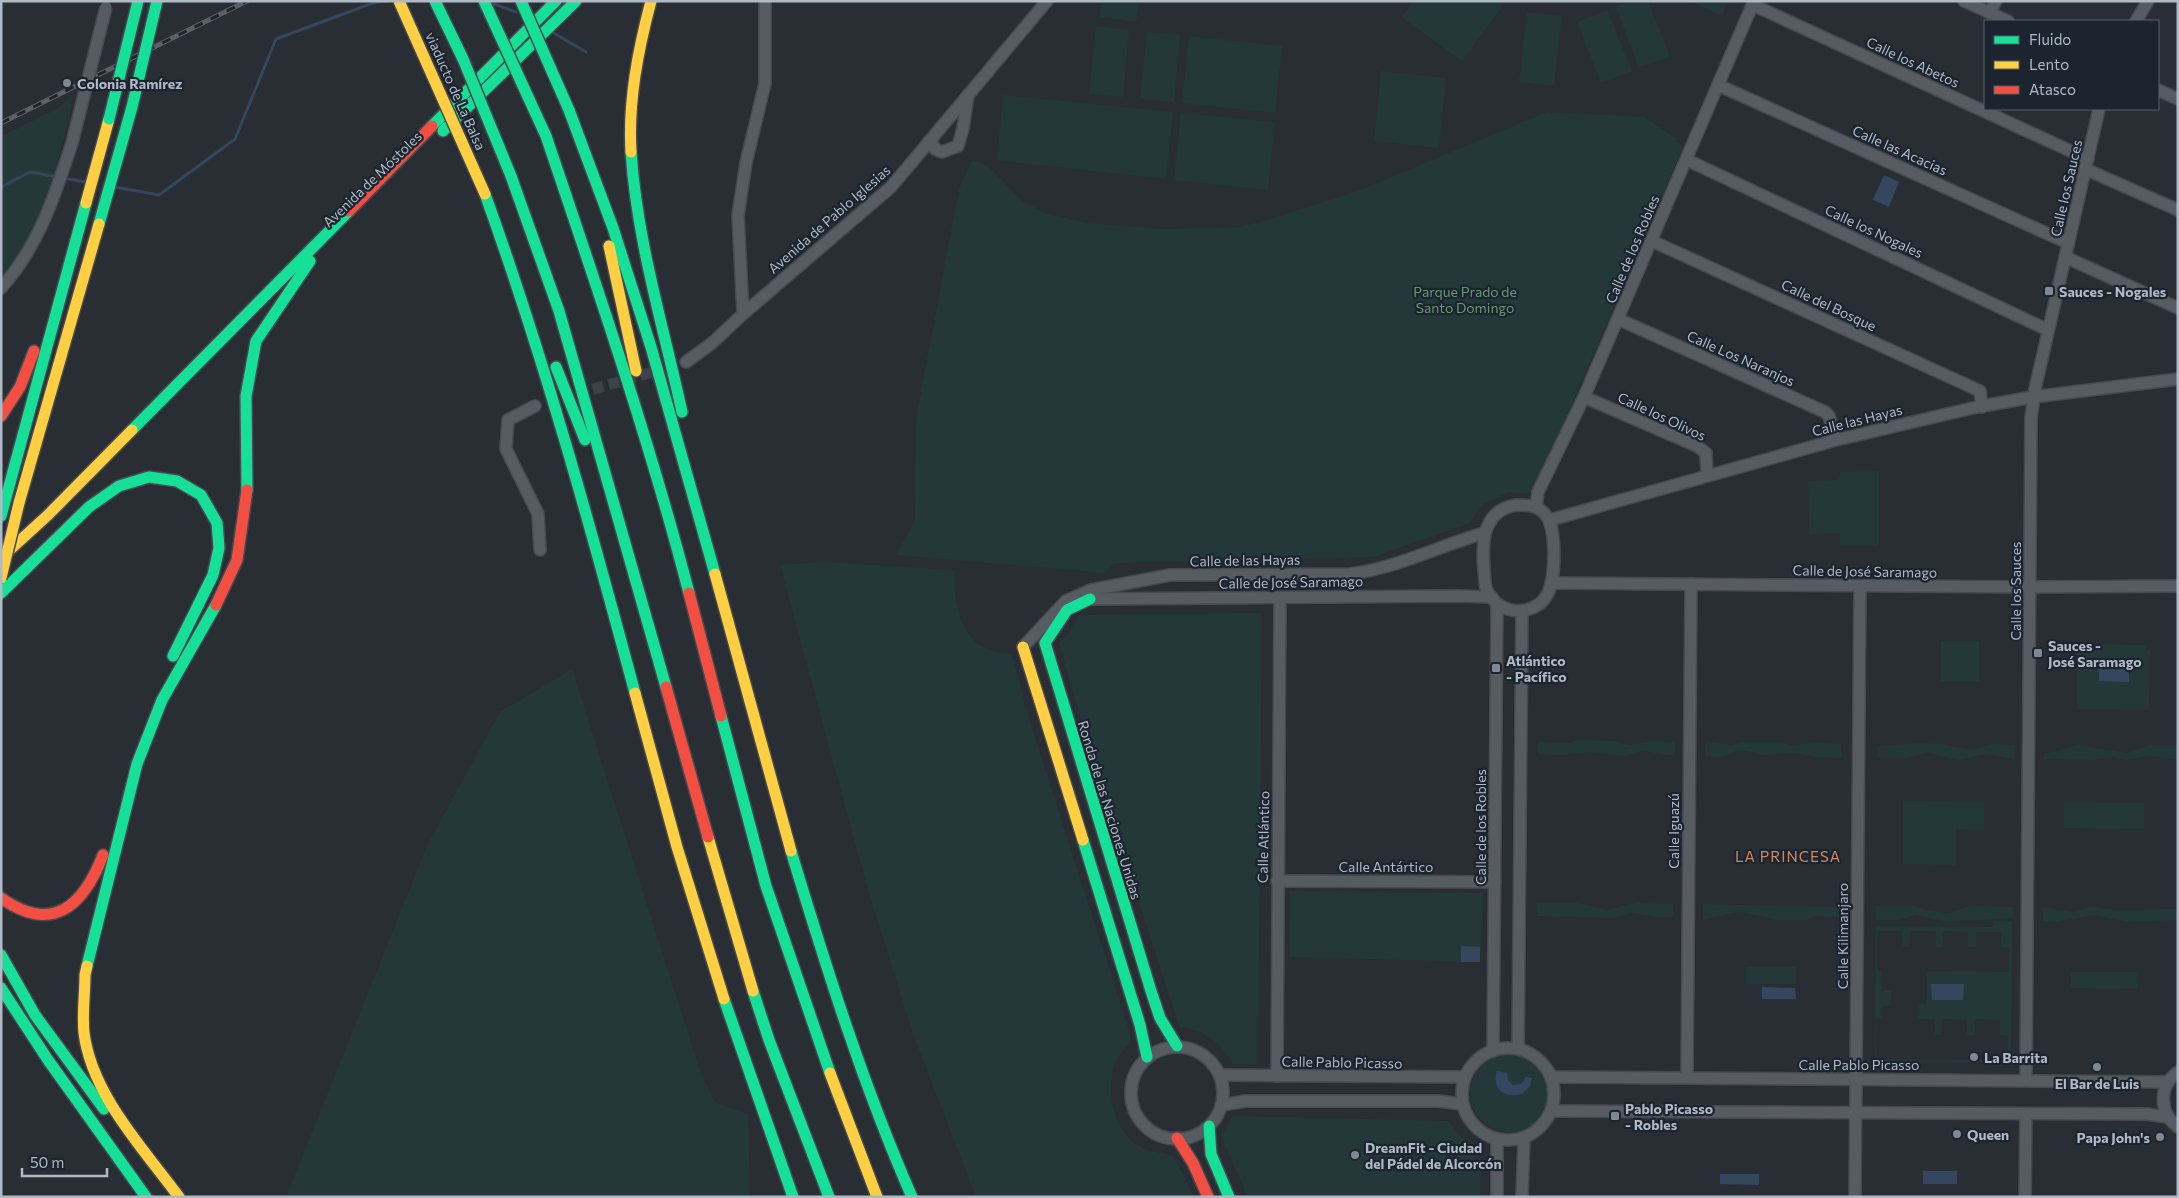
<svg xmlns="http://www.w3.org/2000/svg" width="2179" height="1198" font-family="Commissioner,sans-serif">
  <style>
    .green { fill: #24383a; fill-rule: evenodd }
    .water { fill: #34475e }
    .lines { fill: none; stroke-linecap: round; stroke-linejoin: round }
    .stream { stroke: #34475e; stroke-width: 3 }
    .street-tunnel { stroke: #3c434a; stroke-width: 11; stroke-dasharray: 11 5.5; stroke-linecap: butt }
    .street-casing { stroke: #464a4f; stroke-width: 14 }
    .fast-casing { stroke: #464a4f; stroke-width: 14 }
    .slow-casing { stroke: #464a4f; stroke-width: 14 }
    .jam-casing { stroke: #464a4f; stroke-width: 14 }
    .street { stroke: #575c62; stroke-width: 11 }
    .fast { stroke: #16e098; stroke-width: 11 }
    .slow { stroke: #ffcf43; stroke-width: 11 }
    .jam { stroke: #f24e42; stroke-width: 11 }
    .rail-casing { stroke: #5a6066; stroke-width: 5 }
    .rail { stroke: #1b242f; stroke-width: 3; stroke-dasharray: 9; stroke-linecap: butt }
    .street-bridge-casing { stroke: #464a4f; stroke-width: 14; stroke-linecap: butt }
    .fast-bridge-casing { stroke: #444a4f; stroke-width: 14; stroke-linecap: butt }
    .slow-bridge-casing { stroke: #444a4f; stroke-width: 14; stroke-linecap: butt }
    .street-bridge { stroke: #575c62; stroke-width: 11 }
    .fast-bridge { stroke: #16e098; stroke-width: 11 }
    .slow-bridge { stroke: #ffcf43; stroke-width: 11 }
    .poi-dot { fill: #808993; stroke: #1b242f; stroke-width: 2 }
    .labels { text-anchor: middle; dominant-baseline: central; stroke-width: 4.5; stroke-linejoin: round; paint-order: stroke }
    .street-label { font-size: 14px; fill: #b0bac6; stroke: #1b242f }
    .poi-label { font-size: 14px; font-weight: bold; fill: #b0bac6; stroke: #1b242f; text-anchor: start }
    .park-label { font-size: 14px; fill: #67986f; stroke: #1b242f }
    .neighbourhood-label { font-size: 15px; letter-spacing: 1px; fill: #d4895d; stroke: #1b242f }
  </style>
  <rect width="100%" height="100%" fill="#282e34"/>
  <g class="green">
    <path d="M1102,1H1139L1136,22L1100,17Z"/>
    <path d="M1413,1H1500L1504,4L1462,61L1401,17Z"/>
    <path d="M1630,1H1648L1670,56L1639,68L1616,7Z"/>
    <path d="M1689,1H1728L1722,16Z"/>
    <path d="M1607,10L1632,71L1601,83L1577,22Z"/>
    <path d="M1527,12L1562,16L1554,86L1519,82Z"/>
    <path d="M1096,26L1129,30L1123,97L1089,94Z"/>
    <path d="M1147,32L1180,35L1174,102L1140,99Z"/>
    <path d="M1189,36L1282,46L1275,113L1182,103Z"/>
    <path d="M1381,71L1446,78L1439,148L1374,141Z"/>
    <path d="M73,95C60,160 46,226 1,277V137L59,108Z"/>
    <path d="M1003,95L1173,112L1166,179L997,160Z"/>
    <path d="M1547,112L1644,117L1675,138L1683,147L1533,494L1509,492L1482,505L1470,523L1373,557L1114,563L1106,573L896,555L915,521L916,419L959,189L972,160L988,166L1022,201L1047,214L1088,223L1158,229L1222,228L1240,227L1274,218L1358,191Z"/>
    <path d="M1181,113L1275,122L1268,190L1174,180Z"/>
    <path d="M1879,471V546H1840V533L1809,534L1808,481L1839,480L1840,472Z"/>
    <path d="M821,562L955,570C952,612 964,653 1012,654L1030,722L1132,1040C1127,1047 1119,1054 1116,1061C1105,1089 1112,1132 1141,1147C1150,1152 1164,1153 1174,1156L1194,1197H976L913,1034L866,883L780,565Z"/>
    <path d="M1262,613L1258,1064H1233C1222,1043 1204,1029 1180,1027L1096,772L1059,643L1071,631L1079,615Z"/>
    <rect x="1941" y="641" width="38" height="40"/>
    <path d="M2077,644L2146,645V649H2150L2149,710L2077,709Z"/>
    <path d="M572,669L700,1071L715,1103L748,1114L750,1197H286L427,846L500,712Z"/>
    <path d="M1576,740L1614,741L1629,745L1654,741L1675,742V756L1643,751L1625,756L1589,752L1565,755L1537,754L1538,742L1571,743Z"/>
    <path d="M1705,741L1732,745L1739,742H1781L1794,746L1812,742L1841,744L1842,758L1818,757L1795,753L1763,755L1747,751H1737L1722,757L1705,756Z"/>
    <path d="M1920,743L1941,744L1971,750L1993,744L2014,745V759L1986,754L1958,760L1927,753L1906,758H1877V746Z"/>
    <path d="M2078,745L2127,753L2151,745H2178V760L2148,756L2126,760L2113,757L2094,760L2043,759L2044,754Z"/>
    <path d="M1903,801L1984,802V830L1956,829V865L1903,864Z"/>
    <path d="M2064,802L2144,803V829L2064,828Z"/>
    <path d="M1290,891L1483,893L1480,962L1289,957Z"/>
    <path d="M1536,903H1577L1607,910L1636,903L1673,904V917H1655L1633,913L1613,918L1537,916Z"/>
    <path d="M1703,904L1840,907V917L1814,916L1806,920H1780L1740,912L1703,919Z"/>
    <path d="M1876,906H1914L1929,911L1948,913L1970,906L2013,907V918L1947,922L1916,915L1898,920H1876Z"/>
    <path d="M2043,907L2073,912L2092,907L2119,910L2178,909V920L2128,922L2094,915L2055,922L2043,921Z"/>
    <path d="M1993,921H2011L2012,927L2011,1063L1875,1062L1876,926L1993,927ZM1877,931H1902L1903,947H1910V931H1935L1937,938L1935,947H1943V931L1968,932V947H1976V932H2001V947L2009,948V972L1927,971V1004H1918V1019H1935V1035H1942V1019L1967,1020V1035H1975V1019L2000,1020V1035L2008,1036V1060L1876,1059V1019H1882V1006H1891V991H1882V971L1877,970Z"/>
    <rect x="1746" y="967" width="50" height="17"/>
    <path d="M2071,972H2138V989L2071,988Z"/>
    <circle cx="1509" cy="1093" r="39"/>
    <path d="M1233,1116L1449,1121L1459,1135L1480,1151V1197H1248L1221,1136Z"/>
  </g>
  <g class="water">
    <path d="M1884,175L1899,182L1889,207L1873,200Z"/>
    <path d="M2099,668H2129V682L2099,681Z"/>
    <path d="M1461,946L1480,947V962H1461Z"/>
    <path d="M1931,984H1964L1963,1000H1932Z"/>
    <path d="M1762,987L1795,988L1796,999H1762Z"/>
    <path d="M1497,1071L1507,1073L1508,1080L1513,1085L1521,1084L1526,1077L1532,1078L1530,1086L1522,1094C1505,1099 1491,1089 1497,1071Z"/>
    <rect x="1923" y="1171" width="34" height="13"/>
    <path d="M1720,1174H1759V1185L1720,1184Z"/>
  </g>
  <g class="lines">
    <g class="stream">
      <path d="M494,4L516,12"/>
      <path d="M552,32L586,52"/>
      <path d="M64,178L85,182"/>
      <path d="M1,187L30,172L58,177"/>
      <path d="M115,187L159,195L235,139L276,39L373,3L387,1"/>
    </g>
    <path class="street-tunnel" d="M577,394L663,369"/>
    <g class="street-casing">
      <g id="street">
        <path d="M1964,1L2008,21"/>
        <path d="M1753,5L2088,159"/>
        <path d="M1989,13L1996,1"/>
        <path d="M2136,21L2148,1"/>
        <path d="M1718,85L2068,243"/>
        <path d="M2158,90L2178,99"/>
        <path d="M930,140L935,149L942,152L958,146L963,128L968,95"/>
        <path d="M1687,160L2048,330"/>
        <path d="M2085,169L2178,210"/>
        <path d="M1652,241L1980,391L1982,407"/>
        <path d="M2065,257L2178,308"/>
        <path d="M1,288C39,246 55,195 72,143"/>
        <path d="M743,314L738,215L746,163L765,83V1"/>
        <path d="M1618,319L1825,412L1829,416L1836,440"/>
        <path d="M686,362L711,344L743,314L891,187L1047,1"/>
        <path d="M1584,397L1697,446L1706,453L1707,475"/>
        <path d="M535,406L508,420L506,449L538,514L540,550"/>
        <path d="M1517,505C1528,505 1537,505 1545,514C1557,526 1556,580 1547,595C1538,611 1516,615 1501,606C1493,602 1485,590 1485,582C1482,551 1478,510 1517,505Z"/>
        <path d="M1536,507L1538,492L1584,397L1754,1"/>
        <path d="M1550,520L1836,440L1977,407L2033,397L2178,379"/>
        <path d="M1551,583L2031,587L2178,586"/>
        <path d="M1090,599L1455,596L1492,597"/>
        <path d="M1023,647L1066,601L1091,590L1170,575L1350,574C1397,568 1439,546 1484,533"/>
        <path d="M1277,881L1495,882"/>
        <circle cx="1177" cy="1093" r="46"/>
        <circle cx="1508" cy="1094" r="46"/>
        <path d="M1518,1049L1522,611"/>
        <path d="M1493,1051L1497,604"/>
        <path d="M2178,1072C2158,1086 2159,1113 2178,1127"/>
        <path d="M1220,1075L1465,1077"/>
        <path d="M1277,1076L1280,598"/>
        <path d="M1551,1077L2168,1082"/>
        <path d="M1687,1078L1691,584"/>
        <path d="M2026,1080L2031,418L2035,389L2099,109"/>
        <path d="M1221,1105L1246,1101H1438L1462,1104"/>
        <path d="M1551,1111L2146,1114L2168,1117"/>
        <path d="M1497,1139V1197"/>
        <path d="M1522,1197L1524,1137"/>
        <path d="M1855,1197L1860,586"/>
        <path d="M2025,1197L2026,1114"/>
      </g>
    </g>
    <g class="fast-casing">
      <g id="fast">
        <path d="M569,110L613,228L651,347L715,574"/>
        <path d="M432,126L556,1"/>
        <path d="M443,131L576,1"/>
        <path d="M546,136C597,287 649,439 689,593"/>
        <path d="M631,152C637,241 663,325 682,412"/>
        <path d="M511,176L559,311L666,687"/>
        <path d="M485,194C544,358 590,525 635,693"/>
        <path d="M99,224L132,107"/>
        <path d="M556,367L585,440"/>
        <path d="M132,430L349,211"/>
        <path d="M247,490L246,396L256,341L310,261"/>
        <path d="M1,516L86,203"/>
        <path d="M1,593L89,507L119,486L149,477L177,481L201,495L217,523L219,548L213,575L173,656"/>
        <path d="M1090,599L1067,610L1045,643L1151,991L1160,1018L1177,1046"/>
        <path d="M721,716L766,886L830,1073"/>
        <path d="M1083,840L1140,1025L1147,1057"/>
        <path d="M791,851C826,967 863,1085 912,1197"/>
        <path d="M1,955L35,1015L104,1109"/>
        <path d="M87,966L137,764L162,700L216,605"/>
        <path d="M1,988L48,1060L146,1197"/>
        <path d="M753,991L769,1040L829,1197"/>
        <path d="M724,999L793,1197"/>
        <path d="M1209,1126L1211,1154L1229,1197"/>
      </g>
    </g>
    <g class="slow-casing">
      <g id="slow">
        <path d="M631,152C628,101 638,50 651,1"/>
        <path d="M86,203L109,119"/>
        <path d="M609,246L636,371"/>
        <path d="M19,503L99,224"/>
        <path d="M3,556L48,515L132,430"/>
        <path d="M715,574L791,851"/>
        <path d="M1023,647L1083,840"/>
        <path d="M635,693L677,847L724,999"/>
        <path d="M708,837L753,991"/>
        <path d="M87,966L85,975C85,994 82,1014 84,1033C92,1095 143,1148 179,1197"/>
        <path d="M830,1073L877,1197"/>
      </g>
    </g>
    <g class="jam-casing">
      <g id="jam">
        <path d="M349,211L432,126"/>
        <path d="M1,416L20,387L34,351"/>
        <path d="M689,593L721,716"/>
        <path d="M216,605L237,560L247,490"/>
        <path d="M666,687L708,837"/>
        <path d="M1,898C52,934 83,907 103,855"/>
        <path d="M1177,1138L1193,1163L1208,1197"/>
      </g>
    </g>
    <use href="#street" class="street"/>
    <use href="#fast" class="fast"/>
    <use href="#slow" class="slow"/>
    <use href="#jam" class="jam"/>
    <g class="rail-casing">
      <path id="rail" d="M1,123L247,1"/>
    </g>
    <use href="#rail" class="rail"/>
    <g class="street-bridge-casing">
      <path id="street-bridge" d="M72,143L106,7"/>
    </g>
    <g class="fast-bridge-casing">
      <g id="fast-bridge">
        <path d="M435,1L463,59L511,176"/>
        <path d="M484,1L546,136"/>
        <path d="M521,1L569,110"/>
        <path d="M132,107L157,1"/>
        <path d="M109,119L138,1"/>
      </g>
    </g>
    <g class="slow-bridge-casing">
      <g id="slow-bridge">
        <path d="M399,1L485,194"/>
        <path d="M1,578L19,503"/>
      </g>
    </g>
    <use href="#street-bridge" class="street-bridge"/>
    <use href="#fast-bridge" class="fast-bridge"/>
    <use href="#slow-bridge" class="slow-bridge"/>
  </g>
  <g class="poi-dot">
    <circle cx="67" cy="83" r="5"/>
    <rect x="2044" y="286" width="10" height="10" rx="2.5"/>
    <rect x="2033" y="648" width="10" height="10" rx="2.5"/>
    <rect x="1491" y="663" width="10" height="10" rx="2.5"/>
    <circle cx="1974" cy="1057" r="5"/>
    <circle cx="2097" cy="1067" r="5"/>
    <rect x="1610" y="1111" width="10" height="10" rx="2.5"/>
    <circle cx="1957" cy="1134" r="5"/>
    <circle cx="2160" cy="1137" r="5"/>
    <circle cx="1355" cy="1155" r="5"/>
  </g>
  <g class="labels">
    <g class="street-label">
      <text transform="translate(1913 62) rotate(25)">Calle los Abetos</text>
      <text transform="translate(456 91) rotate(66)">viaducto de La Balsa</text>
      <text transform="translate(1900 150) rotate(24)">Calle las Acacias</text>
      <text transform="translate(372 179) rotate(-44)">Avenida de Móstoles</text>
      <text transform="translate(2066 188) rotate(-77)">Calle los Sauces</text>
      <text transform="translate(829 219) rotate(-41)">Avenida de Pablo Iglesias</text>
      <text transform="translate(1874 231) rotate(25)">Calle los Nogales</text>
      <text transform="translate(1632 249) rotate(-67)">Calle de los Robles</text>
      <text transform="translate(1829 305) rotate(25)">Calle del Bosque</text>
      <text transform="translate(1741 358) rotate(24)">Calle Los Naranjos</text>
      <text transform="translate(1662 416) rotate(25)">Calle los Olivos</text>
      <text transform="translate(1857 420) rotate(-14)">Calle las Hayas</text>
      <text transform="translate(1245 560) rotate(-1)">Calle de las Hayas</text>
      <text transform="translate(1865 571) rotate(1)">Calle de José Saramago</text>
      <text transform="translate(1291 582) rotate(-1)">Calle de José Saramago</text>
      <text transform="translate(2015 591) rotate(-90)">Calle los Sauces</text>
      <text transform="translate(1110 810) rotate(73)">Ronda de las Naciones Unidas</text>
      <text transform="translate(1480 827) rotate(-90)">Calle de los Robles</text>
      <text transform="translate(1673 831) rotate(-90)">Calle Iguazú</text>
      <text transform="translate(1263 837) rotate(-89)">Calle Atlántico</text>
      <text x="1386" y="866">Calle Antártico</text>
      <text transform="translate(1842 936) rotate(-90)">Calle Kilimanjaro</text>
      <text transform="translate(1342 1062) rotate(1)">Calle Pablo Picasso</text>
      <text x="1859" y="1064">Calle Pablo Picasso</text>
    </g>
    <g class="poi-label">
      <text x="77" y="83">Colonia Ramírez</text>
      <text x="2059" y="291">Sauces - Nogales</text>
      <text x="2048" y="645">Sauces -<tspan x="2048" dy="16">José Saramago</tspan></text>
      <text x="1506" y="660">Atlántico<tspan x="1506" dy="16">- Pacífico</tspan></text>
      <text x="1984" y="1057">La Barrita</text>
      <text x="2097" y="1083" text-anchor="middle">El Bar de Luis</text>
      <text x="1625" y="1108">Pablo Picasso<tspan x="1625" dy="16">- Robles</tspan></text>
      <text x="1967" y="1134">Queen</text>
      <text x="2150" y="1137" text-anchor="end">Papa John's</text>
      <text x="1365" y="1147">DreamFit - Ciudad<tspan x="1365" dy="16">del Pádel de Alcorcón</tspan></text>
    </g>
    <g class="park-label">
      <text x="1465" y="291">Parque Prado de<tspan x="1465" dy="16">Santo Domingo</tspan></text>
    </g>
    <g class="neighbourhood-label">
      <text x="1788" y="856">LA PRINCESA</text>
    </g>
  </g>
  <rect width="2179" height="1198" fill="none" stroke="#b0bac6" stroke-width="5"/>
  <rect x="1984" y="20" width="175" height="90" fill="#1b242f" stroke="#57606b"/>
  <rect x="1994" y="36" width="25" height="8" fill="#16e098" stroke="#57606b"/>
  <text x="2029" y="45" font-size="15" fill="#b0bac6">Fluido</text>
  <rect x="1994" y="61" width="25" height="8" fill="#ffcf43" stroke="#57606b"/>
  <text x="2029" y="70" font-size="15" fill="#b0bac6">Lento</text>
  <rect x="1994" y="86" width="25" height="8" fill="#f24e42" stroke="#57606b"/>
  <text x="2029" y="95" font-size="15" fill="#b0bac6">Atasco</text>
  <path d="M22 1168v8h85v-8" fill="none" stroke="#b0bac6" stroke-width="2.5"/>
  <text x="30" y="1168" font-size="15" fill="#b0bac6" stroke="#1b242f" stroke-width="4" paint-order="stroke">50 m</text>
</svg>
